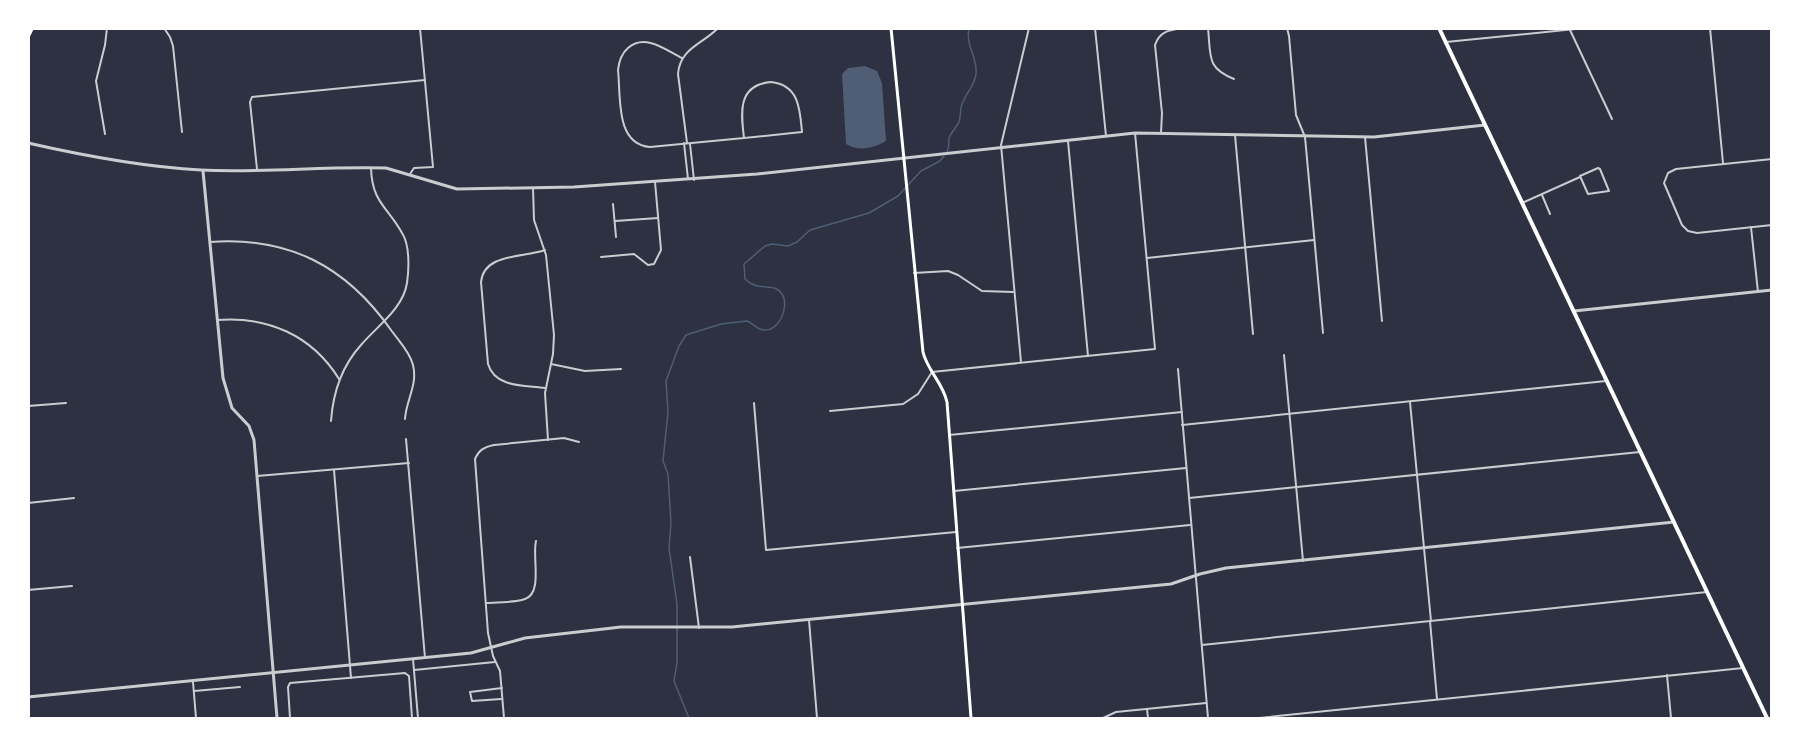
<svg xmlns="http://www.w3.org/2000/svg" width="1800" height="747" font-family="'Libre Baskerville',serif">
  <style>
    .water { fill: #4f5d75 }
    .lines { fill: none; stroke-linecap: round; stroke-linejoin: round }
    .stream { stroke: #4f5d75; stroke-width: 1.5 }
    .minor { stroke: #caccd0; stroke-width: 2 }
    .tertiary { stroke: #caccd0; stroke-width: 3 }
    .secondary { stroke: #fff; stroke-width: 3 }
    .primary { stroke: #fff; stroke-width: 4 }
  </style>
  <rect width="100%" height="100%" fill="#2d3142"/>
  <path class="water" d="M865,66L877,71L882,83L886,141C874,148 859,152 846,144L842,74L848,68Z"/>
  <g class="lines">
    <g class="stream">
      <path d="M947,152C950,146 948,144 949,138C951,133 956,127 959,122C961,116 960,109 962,104C966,93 975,85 976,74C978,57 965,46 969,28"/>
      <path d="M689,718L674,681L677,663V604L669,548L671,523L668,474L663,461L668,412L666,381L679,346L686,335L721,324L747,321C753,323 757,330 764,330C779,332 790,306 782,294C774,281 759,293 745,279L744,264L765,246L772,244L788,246L797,242L810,230L869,213L898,196L921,171L940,161L944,156"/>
    </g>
    <g class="minor">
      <path d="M164,28L170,37L173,46L182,132"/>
      <path d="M1095,28L1106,136"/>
      <path d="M1208,28C1211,56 1206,68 1234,79"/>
      <path d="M1287,28L1289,36L1296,115L1305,137L1323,333"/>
      <path d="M1710,28L1723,163"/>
      <path d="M1570,30L1612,119"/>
      <path d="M1446,42L1585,28"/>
      <path d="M682,58C666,50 645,33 628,48C621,54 619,61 618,70C621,97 615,144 650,147L744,138"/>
      <path d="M771,82C799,85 800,109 802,132L744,138C741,113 737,85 771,82Z"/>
      <path d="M1161,133L1162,113L1155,45C1160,30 1171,30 1184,28"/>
      <path d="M105,134L96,81L105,45L107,28"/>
      <path d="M1235,135L1253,334"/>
      <path d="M1365,137L1382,321"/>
      <path d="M1068,141L1088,356"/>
      <path d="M684,143L688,179"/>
      <path d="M687,143L678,74C680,48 703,44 718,28"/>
      <path d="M690,144L694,180"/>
      <path d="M1772,159L1676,169L1668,173L1664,183L1682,225L1688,231L1697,233L1772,225"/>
      <path d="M1598,168L1600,169L1609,191L1588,194L1580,176Z"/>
      <path d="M257,169L250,102L252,97L425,80"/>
      <path d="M410,174L414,168L433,167L420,28"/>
      <path d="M533,188L534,220L546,255L554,335L553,354L545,393L548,440"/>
      <path d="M1542,195L1550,214"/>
      <path d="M1522,203L1580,177"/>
      <path d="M613,204L616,237"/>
      <path d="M615,221L658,218"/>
      <path d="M1751,227L1758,292"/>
      <path d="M210,242C288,236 346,266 391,330C398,340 410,352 413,365C418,385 406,400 405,419"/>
      <path d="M545,250C523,258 484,253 481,282L488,364C495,388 525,385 545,388"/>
      <path d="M601,257L634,254L648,265L654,264L661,250L655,182"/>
      <path d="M1147,258L1314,240"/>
      <path d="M914,273L948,271L958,275L982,291L1013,292"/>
      <path d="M217,320C267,316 312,335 339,379"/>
      <path d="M1284,355L1303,561"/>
      <path d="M1021,362L1001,145L1029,28"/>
      <path d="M551,364L585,371L621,369"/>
      <path d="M1178,369L1208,718"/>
      <path d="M1410,402L1431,621"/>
      <path d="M754,403L766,550L956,532"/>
      <path d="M28,406L66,403"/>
      <path d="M830,411L903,404L918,394L932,372L1155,349L1135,133"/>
      <path d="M331,421C333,393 341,367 361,345C377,326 403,309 407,283C409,269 410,245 402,233C388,207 372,203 371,168"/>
      <path d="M1182,425L1606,381"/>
      <path d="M949,435L1182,412"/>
      <path d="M406,439L425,658"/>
      <path d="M334,470L351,678"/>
      <path d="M257,476L409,463"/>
      <path d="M954,491L1186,468"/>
      <path d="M1189,498L1640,452"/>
      <path d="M28,503L74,498"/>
      <path d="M957,548L1190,525"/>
      <path d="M690,557L699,628"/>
      <path d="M28,590L72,586"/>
      <path d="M486,603C498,602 513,603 525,599C543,593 532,557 536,541"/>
      <path d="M809,620L817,718"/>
      <path d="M1430,621L1437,699"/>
      <path d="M1202,645L1707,592"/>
      <path d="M413,659L418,718"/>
      <path d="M414,670L495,662"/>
      <path d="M1667,675L1671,718"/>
      <path d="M193,682L196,718"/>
      <path d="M194,691L240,687"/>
      <path d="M501,699L472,701L470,692L502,688"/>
      <path d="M1147,709L1148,718"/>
      <path d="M290,718L288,687L290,683L405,673L409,676L412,718"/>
      <path d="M504,718L500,671L493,656L488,633L475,459C479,450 484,447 494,445L564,438L579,442"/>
      <path d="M1103,718L1116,712L1206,703"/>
      <path d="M1259,718L1743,668"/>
    </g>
    <g class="tertiary">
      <path d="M28,143C85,156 144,167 201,170C263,173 325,166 386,168L457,189L574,187L757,174L1135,133L1374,137L1485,125"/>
      <path d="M203,171L223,378L232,408L249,426L254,440L277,718"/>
      <path d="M1574,311L1772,290"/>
      <path d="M28,697L471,653L525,638L621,627H732L1171,584L1200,574L1226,568L1674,522"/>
    </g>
    <path class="secondary" d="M891,28L923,352C927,370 943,383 947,402L971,718"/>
    <g class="primary">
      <path d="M1439,28L1767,718"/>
      <path d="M28,36L32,28"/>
    </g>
  </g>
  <rect width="1800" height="747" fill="none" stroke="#ffffff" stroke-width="60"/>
</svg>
